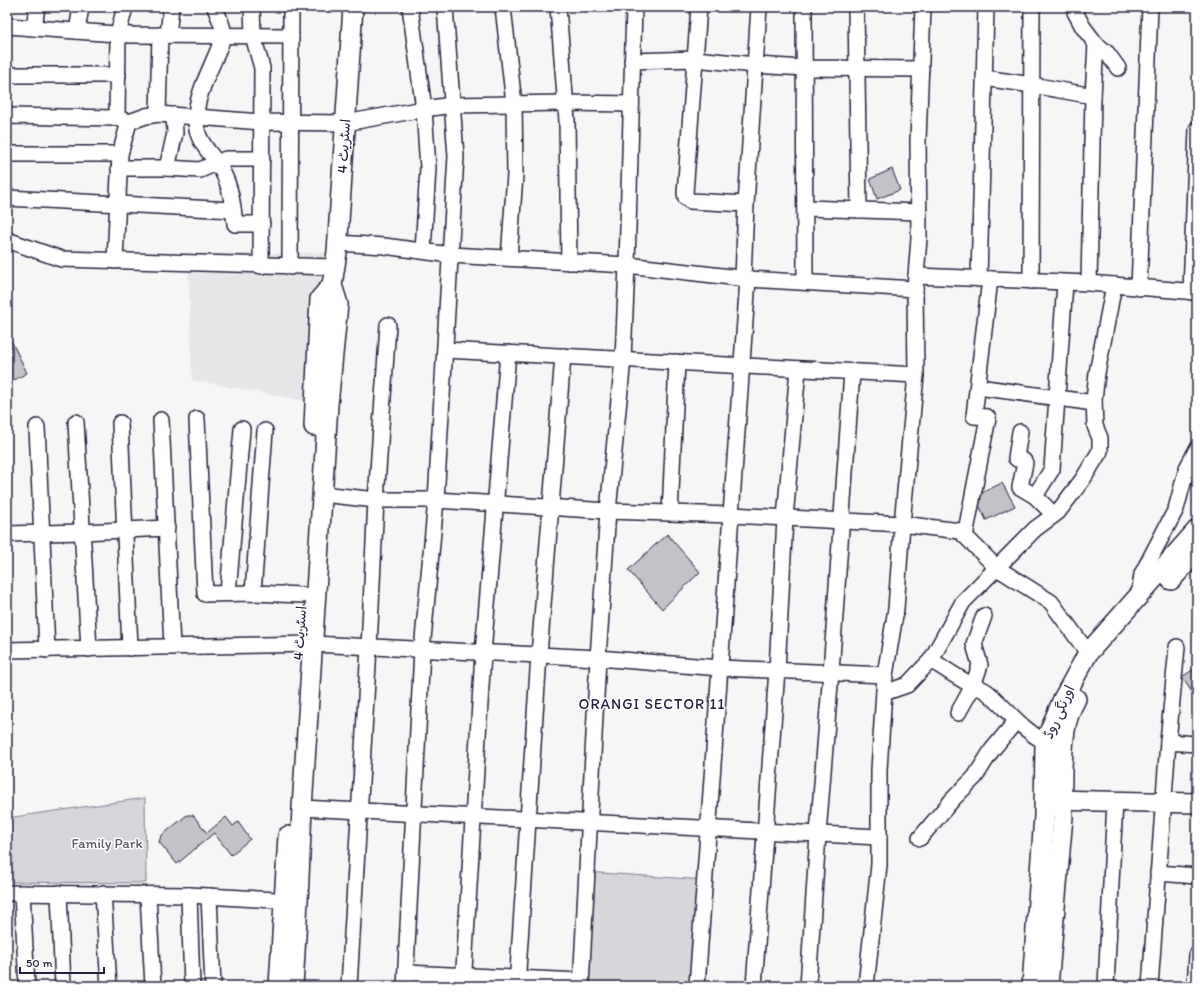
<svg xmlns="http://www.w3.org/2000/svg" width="1204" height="993" font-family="Itim,'Playpen Sans Arabic',sans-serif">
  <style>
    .built { fill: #e6e6e9 }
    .green { fill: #d7d7db; stroke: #7c7c8b }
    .building { fill: #c2c2c9; stroke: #22223b }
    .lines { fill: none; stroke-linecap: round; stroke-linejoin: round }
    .minor-casing { stroke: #22223b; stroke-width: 18 }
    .major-casing { stroke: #22223b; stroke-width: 22 }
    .minor { stroke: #fff; stroke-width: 15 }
    .major { stroke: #fff; stroke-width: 19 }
    .labels { text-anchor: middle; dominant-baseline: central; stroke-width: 3; stroke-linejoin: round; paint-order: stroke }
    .street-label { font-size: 14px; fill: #22223b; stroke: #fff }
    .park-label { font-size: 14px; fill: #58586b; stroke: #fff }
    .neighbourhood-label { font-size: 15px; letter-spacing: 1px; fill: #22223b; stroke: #fff }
  </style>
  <rect width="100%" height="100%" fill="#f6f6f7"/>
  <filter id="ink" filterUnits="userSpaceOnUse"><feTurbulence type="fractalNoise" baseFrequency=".025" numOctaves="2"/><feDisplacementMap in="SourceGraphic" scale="8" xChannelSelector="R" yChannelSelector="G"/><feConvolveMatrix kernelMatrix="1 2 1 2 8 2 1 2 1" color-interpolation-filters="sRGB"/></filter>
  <g filter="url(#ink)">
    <path class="built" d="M337,252L328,405L192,380L188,254Z"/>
    <g class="green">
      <path d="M145,798L146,883L7,882V818Z"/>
      <path d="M586,872L705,880L697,986H581Z"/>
    </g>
    <g class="building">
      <path d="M892,169L900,190L877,199L870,179Z"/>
      <path d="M7,332L27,373L7,384Z"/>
      <path d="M1002,483L1015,506L986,520L975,496Z"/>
      <path d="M667,534L700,572L662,609L628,570Z"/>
      <path d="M1197,667V700L1182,677Z"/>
      <path d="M187,815H193L207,833L226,817L233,826L238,822L250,839L231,855L214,833L177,864L159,842L161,836Z"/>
    </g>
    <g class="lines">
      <g class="minor-casing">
        <g id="minor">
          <path d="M215,7C217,14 222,23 223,30C224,39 220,45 217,53C209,72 196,97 196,117C195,143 211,151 222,171C231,187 233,206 235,224H262"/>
          <path d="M252,7L253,36L262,68L261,266"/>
          <path d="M410,7L424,109L428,168L423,251"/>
          <path d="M503,7L514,104L515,175L509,258"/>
          <path d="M558,7L567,121L569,262"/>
          <path d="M699,7L685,193L686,198L690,201L746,204"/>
          <path d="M804,7L805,282"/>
          <path d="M856,7L859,210"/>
          <path d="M1075,12L1083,27L1096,44L1107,53L1118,68"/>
          <path d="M7,26L130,35L291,36"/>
          <path d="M34,28L37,7"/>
          <path d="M77,31L81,7"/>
          <path d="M168,35L171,7"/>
          <path d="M632,61L695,59L755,65L805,68L921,69"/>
          <path d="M7,75H118"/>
          <path d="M984,78L1032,85L1093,96"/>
          <path d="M158,114L160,35"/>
          <path d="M7,116L117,118L129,122L146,116L158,114L262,122L345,123L424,109L452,105L565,103L631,104"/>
          <path d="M117,118L118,34L125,7"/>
          <path d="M7,154H120"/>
          <path d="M119,168H167L175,133L174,115"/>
          <path d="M167,168L200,170L226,159H262"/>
          <path d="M7,198L233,210"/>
          <path d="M805,208L919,212"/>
          <path d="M7,240L61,259L334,267"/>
          <path d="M338,243L384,246L451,255L627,265L748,279L915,289"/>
          <path d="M115,261L120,154L129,122"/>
          <path d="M290,267L291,7"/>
          <path d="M916,276L1089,283L1197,292"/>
          <path d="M743,278L746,204L759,7"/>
          <path d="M979,279L986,7"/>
          <path d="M1031,281L1032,7"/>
          <path d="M1089,283L1093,96L1096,44"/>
          <path d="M1139,288L1150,7"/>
          <path d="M1191,292L1197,129"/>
          <path d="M445,350L916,375"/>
          <path d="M978,387L1094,403"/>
          <path d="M197,419L205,594L253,593L303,595"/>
          <path d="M161,420L172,647"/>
          <path d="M76,422L89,649"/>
          <path d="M120,423L130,648"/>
          <path d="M37,427L47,650"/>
          <path d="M1020,432L1016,458L1017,459L1024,461L1025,463L1020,487L1035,496L1054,515"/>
          <path d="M322,494L376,500H436L608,511L731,515L902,524L960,531L997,568L1051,602L1088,653"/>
          <path d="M1035,496L1052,469L1065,283"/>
          <path d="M670,513L677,362"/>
          <path d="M7,534L82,532L167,528"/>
          <path d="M965,536L988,418L987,417L974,416L990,279"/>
          <path d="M228,593L242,429"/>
          <path d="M253,593L265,431"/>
          <path d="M1139,597L1142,574L1176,509L1187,468L1197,449"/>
          <path d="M7,650L313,644L598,658L720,668L885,675"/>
          <path d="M931,660C944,668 956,677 970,684C975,687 982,688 987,692C1007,709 1021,729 1045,742"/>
          <path d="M884,693L907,685L931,660L963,602L1035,529L1058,512L1083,479L1100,451V438L1095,426L1094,400L1097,373L1114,285"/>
          <path d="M958,713L973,686L980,665L974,644L984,616"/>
          <path d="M1168,742L1177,647"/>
          <path d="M302,808L879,837"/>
          <path d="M920,838L953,799L975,777L992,750L1016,721"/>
          <path d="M1158,873L1197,876"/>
          <path d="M7,893L189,895L294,901"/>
          <path d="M22,893L27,986"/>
          <path d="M59,893L63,986"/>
          <path d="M103,893L109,986"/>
          <path d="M148,895L153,986"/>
          <path d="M189,895L192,986"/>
          <path d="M209,896L213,986"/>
          <path d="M406,973L581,981"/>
          <path d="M349,986L369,647L376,500L388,325"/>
          <path d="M405,986L422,650L436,500L456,156L445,7"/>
          <path d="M463,986L483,653L508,353"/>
          <path d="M517,986L539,655L563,356"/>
          <path d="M581,986L598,658L608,511L623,359L627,265L634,7"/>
          <path d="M697,986L748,279"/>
          <path d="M754,986L777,670L785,518L798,369"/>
          <path d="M808,986L818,834L831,672L852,372"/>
          <path d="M866,986L879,865V770L885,675L896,609L902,524L916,375L915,289L919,238L918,141L923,7"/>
          <path d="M1106,986L1115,801"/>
          <path d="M1150,986L1168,742L1197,744"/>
          <path d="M1195,986L1197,955"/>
        </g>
      </g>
      <g class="major-casing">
        <g id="major">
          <path d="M314,426L320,299L332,285"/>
          <path d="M1171,580L1197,551"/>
          <path d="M1049,800L1197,803"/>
          <path d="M279,986L288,836"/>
          <path d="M293,986L298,901L302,808L328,405L338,304L332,285L337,252L353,7"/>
          <path d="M1032,986L1044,816L1045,742L1063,699L1088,653L1197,530"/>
          <path d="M1048,986L1063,817C1061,802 1062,787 1062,771C1063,746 1063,721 1076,699"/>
        </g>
      </g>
      <use href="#minor" class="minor"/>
      <use href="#major" class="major"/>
    </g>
  </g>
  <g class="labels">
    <g class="street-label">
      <text transform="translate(344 146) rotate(-86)">اسٹریٹ 4</text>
      <text transform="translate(300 633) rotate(-86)">اسٹریٹ 4</text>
      <text transform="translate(1059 712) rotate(-66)">اورنگی روڈ</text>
    </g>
    <g class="park-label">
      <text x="107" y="843">Family Park</text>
    </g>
    <g class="neighbourhood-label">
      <text x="652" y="704">ORANGI SECTOR 11</text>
    </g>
  </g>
  <rect width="1204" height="993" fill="none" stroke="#fff" stroke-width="24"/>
  <rect x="12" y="12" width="1180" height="969" fill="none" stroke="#22223b" stroke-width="1.5" filter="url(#ink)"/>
  <path d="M20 967v6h84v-6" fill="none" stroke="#22223b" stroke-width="2"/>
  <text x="26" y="967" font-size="12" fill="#22223b" stroke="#ffffff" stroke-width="3" paint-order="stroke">50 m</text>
</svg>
